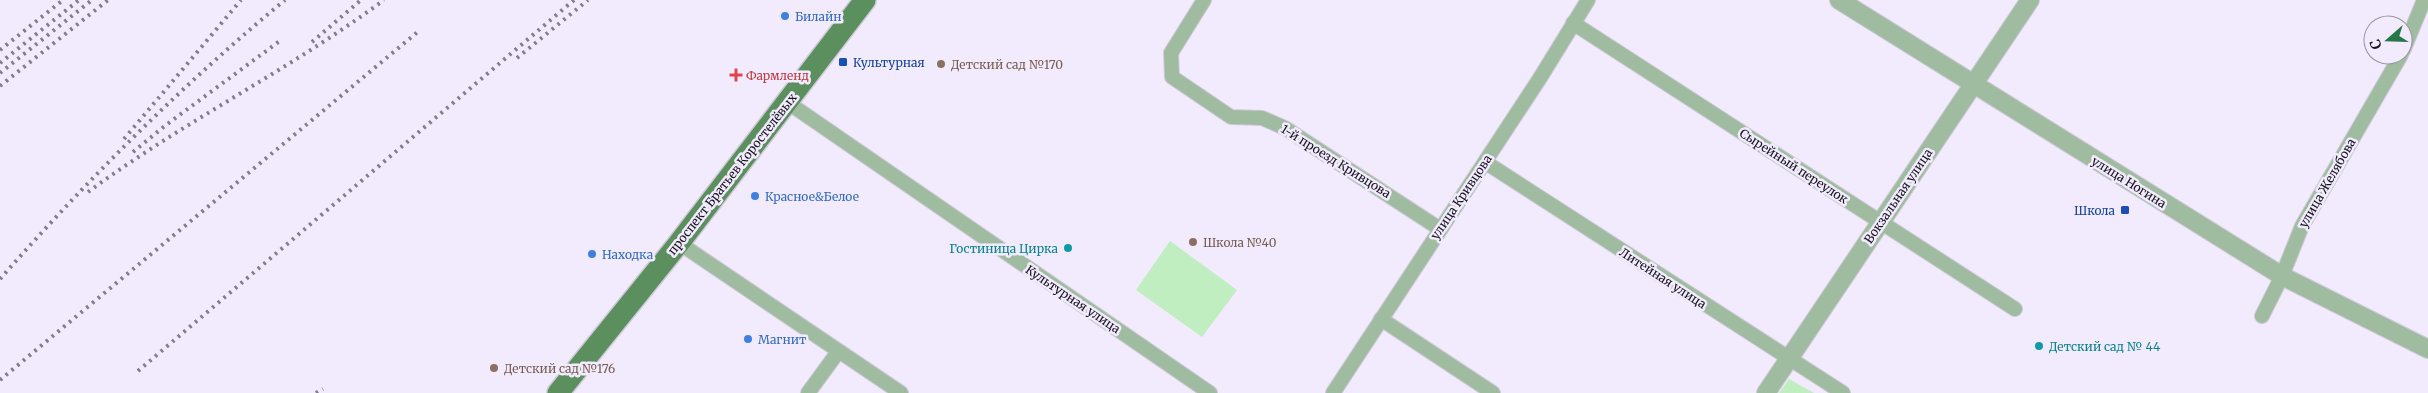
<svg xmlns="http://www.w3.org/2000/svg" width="2428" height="393" font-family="Merriweather,serif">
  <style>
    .green { fill: #c0eec1 }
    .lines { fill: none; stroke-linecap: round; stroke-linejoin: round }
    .minor-casing { stroke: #cec9d9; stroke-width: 16 }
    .tertiary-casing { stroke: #cec9d9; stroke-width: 20 }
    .primary-casing { stroke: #cec9d9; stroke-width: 24 }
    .minor { stroke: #a0bca0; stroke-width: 14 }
    .tertiary { stroke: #a0bca0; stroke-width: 18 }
    .primary { stroke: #5b8f5e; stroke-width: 21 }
    .rail { stroke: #817d8a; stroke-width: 4; stroke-dasharray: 2.5 5; stroke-linecap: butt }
    .shop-dot { fill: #3f7fe0; stroke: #f1ebfd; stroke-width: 2 }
    .transit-dot { fill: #1a4fb4; stroke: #f1ebfd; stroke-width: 2 }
    .education-dot { fill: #8d6e63; stroke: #f1ebfd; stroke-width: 2 }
    .health-dot { fill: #e0444e; stroke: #f1ebfd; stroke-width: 2 }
    .culture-dot { fill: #0f9aa8; stroke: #f1ebfd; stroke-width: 2 }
    .labels { text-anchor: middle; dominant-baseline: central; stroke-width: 5; stroke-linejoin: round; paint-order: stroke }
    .shop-label { font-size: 12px; fill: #366cbe; stroke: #f1ebfd; text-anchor: start }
    .transit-label { font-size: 12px; fill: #164399; stroke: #f1ebfd; text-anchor: start }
    .education-label { font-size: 12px; fill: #785e54; stroke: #f1ebfd; text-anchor: start }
    .health-label { font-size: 12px; fill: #be3a42; stroke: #f1ebfd; text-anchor: start }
    .street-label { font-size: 12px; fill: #17141c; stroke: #f1ebfd }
    .culture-label { font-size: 12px; fill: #0d838f; stroke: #f1ebfd; text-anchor: end }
  </style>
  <rect width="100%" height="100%" fill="#f1ebfd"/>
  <g class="green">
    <path d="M1170,241L1237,290L1202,337L1136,290Z"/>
    <path d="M1789,379L1814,393H1779Z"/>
  </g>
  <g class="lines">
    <g class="minor-casing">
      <g id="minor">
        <path d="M1204,0L1171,53L1172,77L1231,117L1262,118L1285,128L1440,229"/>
        <path d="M1573,23L2015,309"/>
        <path d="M2403,51L2424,0"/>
        <path d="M787,102L1210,393"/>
        <path d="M1485,162L1843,393"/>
        <path d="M679,243L901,393"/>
        <path d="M2262,316L2282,276L2302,226L2401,55"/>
        <path d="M1381,319L1493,393"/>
        <path d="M808,393L838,352"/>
        <path d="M1333,393L1540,78L1588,0"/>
      </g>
    </g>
    <g class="tertiary-casing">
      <g id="tertiary">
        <path d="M1839,0L2282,276L2428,349"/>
        <path d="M1766,393L2030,0"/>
      </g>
    </g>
    <g class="primary-casing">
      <path id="primary" d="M558,393L679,243L865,0"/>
    </g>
    <use href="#minor" class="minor"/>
    <use href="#tertiary" class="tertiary"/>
    <use href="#primary" class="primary"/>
    <g class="rail">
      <path d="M312,42L361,0"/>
      <path d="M0,50L63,0"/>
      <path d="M517,58L588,0"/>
      <path d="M0,63L79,0"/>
      <path d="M0,73L92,0"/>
      <path d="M0,86L108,0"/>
      <path d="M124,139L241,0"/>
      <path d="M133,152L166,125L281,40"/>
      <path d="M88,192C183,122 289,70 384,0"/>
      <path d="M0,279C88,179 182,85 285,0"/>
      <path d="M138,371L574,0"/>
      <path d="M0,380L420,30"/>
      <path d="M316,393L323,389"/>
    </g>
  </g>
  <g class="shop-dot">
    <circle cx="785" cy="16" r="5"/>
    <circle cx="755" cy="196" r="5"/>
    <circle cx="592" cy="254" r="5"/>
    <circle cx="748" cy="339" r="5"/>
  </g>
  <g class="transit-dot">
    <rect x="838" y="57" width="10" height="10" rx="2.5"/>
    <rect x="2120" y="205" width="10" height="10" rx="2.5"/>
  </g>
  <g class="education-dot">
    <circle cx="941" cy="64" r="5"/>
    <circle cx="1193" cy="242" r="5"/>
    <circle cx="494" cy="368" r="5"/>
  </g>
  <path class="health-dot" d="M733.5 67.5h5v5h5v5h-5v5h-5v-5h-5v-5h5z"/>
  <g class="culture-dot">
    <circle cx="1068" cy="248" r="5"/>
    <circle cx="2039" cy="346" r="5"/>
  </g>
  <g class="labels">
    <g class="shop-label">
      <text x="795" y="16">Билайн</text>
      <text x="765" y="196">Красное&amp;Белое</text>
      <text x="602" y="254">Находка</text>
      <text x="758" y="339">Магнит</text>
    </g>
    <g class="transit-label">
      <text x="853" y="62">Культурная</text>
      <text x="2115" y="210" text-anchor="end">Школа</text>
    </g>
    <g class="education-label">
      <text x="951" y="64">Детский сад №170</text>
      <text x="1203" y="242">Школа №40</text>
      <text x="504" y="368">Детский сад №176</text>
    </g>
    <g class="health-label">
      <text x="746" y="75">Фармленд</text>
    </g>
    <g class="street-label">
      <text transform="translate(1336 161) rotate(32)">1-й проезд Кривцова</text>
      <text transform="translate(1794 166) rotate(33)">Сырейный переулок</text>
      <text transform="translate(732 174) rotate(-52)">проспект Братьев Коростелёвых</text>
      <text transform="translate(2129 182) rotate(32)">улица Ногина</text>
      <text transform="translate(2327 183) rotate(-60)">улица Желябова</text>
      <text transform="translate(1898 196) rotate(-56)">Вокзальная улица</text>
      <text transform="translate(1461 197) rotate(-56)">улица Кривцова</text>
      <text transform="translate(1663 278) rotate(33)">Литейная улица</text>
      <text transform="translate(1073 299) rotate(34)">Культурная улица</text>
    </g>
    <g class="culture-label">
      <text x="1058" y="248">Гостиница Цирка</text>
      <text x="2049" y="346" text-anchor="start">Детский сад № 44</text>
    </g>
  </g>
  <g transform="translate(2388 40) rotate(250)"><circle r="24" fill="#f1ebfd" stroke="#9a95a3"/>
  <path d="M0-4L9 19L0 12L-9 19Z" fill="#267748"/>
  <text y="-8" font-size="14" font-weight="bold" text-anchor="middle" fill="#17141c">С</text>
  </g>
</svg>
